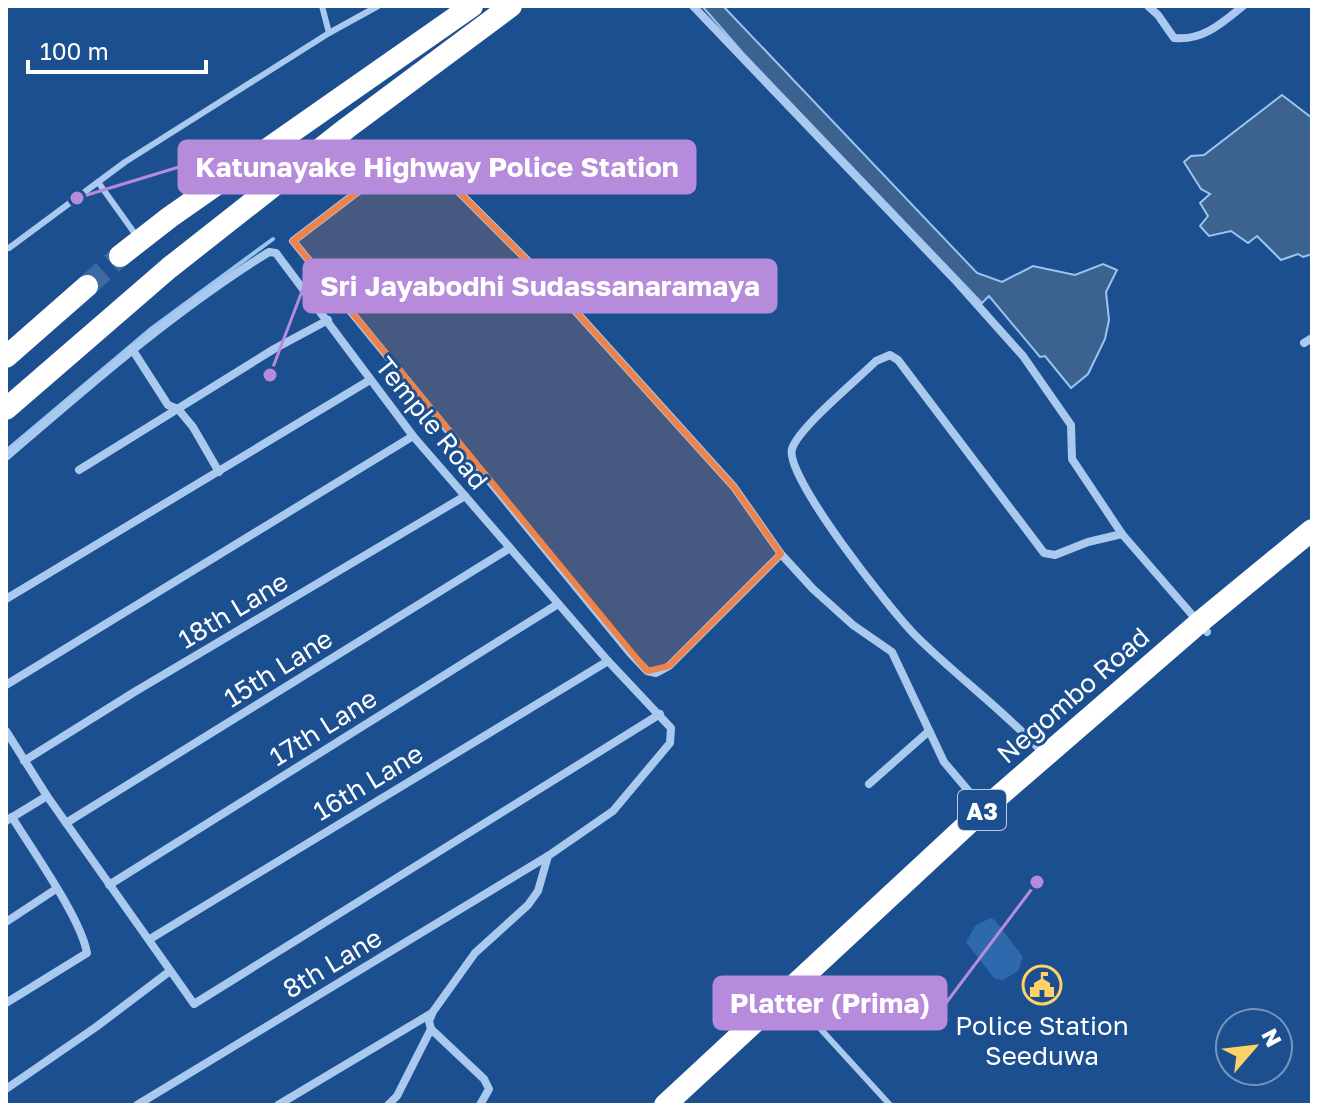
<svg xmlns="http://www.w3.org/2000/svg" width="1318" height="1111" font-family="'Golos Text',sans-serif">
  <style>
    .green { fill: #2e69ad }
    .water { fill: #3c6290; stroke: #9cc4f0; stroke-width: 2 }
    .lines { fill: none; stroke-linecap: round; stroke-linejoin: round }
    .stream { stroke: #9cc4f0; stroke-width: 4 }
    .highway-tunnel { stroke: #3d69a0; stroke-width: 22; stroke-dasharray: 22 11; stroke-linecap: butt }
    .lane { stroke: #a9c9ee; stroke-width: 6 }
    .street { stroke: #a9c9ee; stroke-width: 8 }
    .highway { stroke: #fff; stroke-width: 22 }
    .marked { fill: #ee8249; fill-opacity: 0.2; stroke: #ee8249; stroke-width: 6; stroke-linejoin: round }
    .labels { text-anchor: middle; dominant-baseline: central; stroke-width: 6; stroke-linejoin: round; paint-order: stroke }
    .shield { fill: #1b4f8f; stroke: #bbcadd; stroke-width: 2 }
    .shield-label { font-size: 24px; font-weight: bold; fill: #fff }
    .street-label { font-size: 26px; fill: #fff; stroke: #1b4f8f }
    .poi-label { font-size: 26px; fill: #fff; stroke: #1b4f8f }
    .leader { fill: none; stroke: #b68bdc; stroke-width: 3 }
    .callout-dot { fill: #b68bdc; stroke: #1b4f8f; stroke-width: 3 }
    .callout { fill: #b68bdc; stroke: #b68bdc; stroke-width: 3 }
    .callout-label { font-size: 28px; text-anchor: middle; font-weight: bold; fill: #fff }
  </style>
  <rect width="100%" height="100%" fill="#1b4f8f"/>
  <path class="green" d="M990,918L995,920L1023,957L1018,971L1003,980L994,978L966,942L975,926Z"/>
  <g class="water">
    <path d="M702,6H723L977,273L1002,282L1033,266L1075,275L1103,264L1117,270L1106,292L1109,320L1105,339L1088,374L1071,388L1045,356L1040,357L989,296L982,303L743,53Z"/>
    <path d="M1282,95L1312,118V254L1303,257L1298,254L1281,260L1257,236L1248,243L1231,231L1209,236L1200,226L1208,216L1200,203L1210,194L1201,189L1184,162L1191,156L1204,155Z"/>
  </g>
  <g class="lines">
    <path class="stream" d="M6,451L152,328L273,239"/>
    <path class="highway-tunnel" d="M87,286L120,256"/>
    <g class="lane">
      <path d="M322,6L329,33"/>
      <path d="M98,182L138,238"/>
      <path d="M9,248L125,162L329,33L378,6"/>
      <path d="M795,1001L890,1105"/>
    </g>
    <g class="street">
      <path d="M693,6L956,281L1023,356L1071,425L1072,459L1122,534L1207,632"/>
      <path d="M1148,6L1158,15L1174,38C1203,41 1222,23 1243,6"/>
      <path d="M1304,343L1312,338"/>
      <path d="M132,349L168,405L178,409L193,427L219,472"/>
      <path d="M6,457C91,384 174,311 269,252L276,253L413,436L608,661L671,728L670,743L613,811L548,856L137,1105"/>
      <path d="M79,470L274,349L328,320"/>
      <path d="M781,554L669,666L656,673L647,671L630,653L293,241L415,148L550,283L734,487L781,554L813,589L853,625L892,652L944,762L983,808"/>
      <path d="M6,599L370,380"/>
      <path d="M6,685L413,436"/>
      <path d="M6,731L47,796L194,1004L660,714"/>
      <path d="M1045,755C1005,711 957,677 915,635C892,612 784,476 792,449C798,428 858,379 876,361L890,355L898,360L1044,553L1055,555L1088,542L1122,534"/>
      <path d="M24,761L136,691L465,496"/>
      <path d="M869,784L929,731"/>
      <path d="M6,821L47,796"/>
      <path d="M66,823L510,548"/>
      <path d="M109,885L558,604"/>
      <path d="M6,922L56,889"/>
      <path d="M150,939L608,661"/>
      <path d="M6,1003L87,953C81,918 32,850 12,817"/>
      <path d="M432,1014L429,1021L431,1029L484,1079L489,1089L480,1105"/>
      <path d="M6,1089L96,1027L170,971"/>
      <path d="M278,1105L432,1013L475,953L528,905L538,891L548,856"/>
      <path d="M388,1105L397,1096L431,1029"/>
    </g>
    <g class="highway">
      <path d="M120,256L170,217L472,6"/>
      <path d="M6,357L87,286"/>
      <path d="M6,409L169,268L347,128L511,6"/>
      <path d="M665,1105L984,809L1200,622L1312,530"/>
    </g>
  </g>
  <path class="marked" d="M415,148L550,283L734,487L781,554L669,666L647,671L293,241Z"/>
  <defs>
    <g id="civic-ring" transform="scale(2)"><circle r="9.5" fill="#1b4f8f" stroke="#ffd166" stroke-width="1.5"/><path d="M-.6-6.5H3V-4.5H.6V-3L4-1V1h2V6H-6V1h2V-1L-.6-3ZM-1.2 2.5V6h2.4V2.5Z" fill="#ffd166"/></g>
  </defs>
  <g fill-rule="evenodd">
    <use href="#civic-ring" x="1042" y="985"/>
  </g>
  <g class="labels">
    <rect class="shield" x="958" y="790" width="48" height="40" rx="6"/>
    <g class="shield-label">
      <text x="982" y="810">A3</text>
    </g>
    <g class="street-label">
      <text transform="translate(432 423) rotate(51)">Temple Road</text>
      <text transform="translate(233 610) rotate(-31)">18th Lane</text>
      <text transform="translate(278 668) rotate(-32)">15th Lane</text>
      <text transform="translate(1073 695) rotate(-41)">Negombo Road</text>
      <text transform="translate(323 727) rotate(-32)">17th Lane</text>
      <text transform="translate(368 782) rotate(-31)">16th Lane</text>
      <text transform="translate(332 963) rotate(-31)">8th Lane</text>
    </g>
    <g class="poi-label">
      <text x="1042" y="1025">Police Station<tspan x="1042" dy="30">Seeduwa</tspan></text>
    </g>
  </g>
  <path class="leader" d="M77 198L179 167M270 375L304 286M1037 882L946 1003"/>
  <g class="callout-dot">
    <circle cx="77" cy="198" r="8"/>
    <circle cx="270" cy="375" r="8"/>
    <circle cx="1037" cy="882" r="8"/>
  </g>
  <g class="callout">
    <rect x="179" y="141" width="516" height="52" rx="8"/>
    <rect x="304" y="260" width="472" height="52" rx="8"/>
    <rect x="714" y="977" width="232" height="52" rx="8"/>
  </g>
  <g class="callout-label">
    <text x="437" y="177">Katunayake Highway Police Station</text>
    <text x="540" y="296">Sri Jayabodhi Sudassanaramaya</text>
    <text x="830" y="1013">Platter (Prima)</text>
  </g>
  <rect width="1318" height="1111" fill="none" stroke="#ffffff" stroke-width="16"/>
  <g transform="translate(1254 1047) rotate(62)"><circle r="38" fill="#1b4f8f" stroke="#7695bc" stroke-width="2"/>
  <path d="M0-6L14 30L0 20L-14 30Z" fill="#ffd166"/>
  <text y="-12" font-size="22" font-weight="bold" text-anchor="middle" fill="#ffffff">N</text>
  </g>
  <path d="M28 60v12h178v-12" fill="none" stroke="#ffffff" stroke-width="4"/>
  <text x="40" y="60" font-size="24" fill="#ffffff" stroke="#1b4f8f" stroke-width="6" paint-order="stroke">100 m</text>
</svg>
